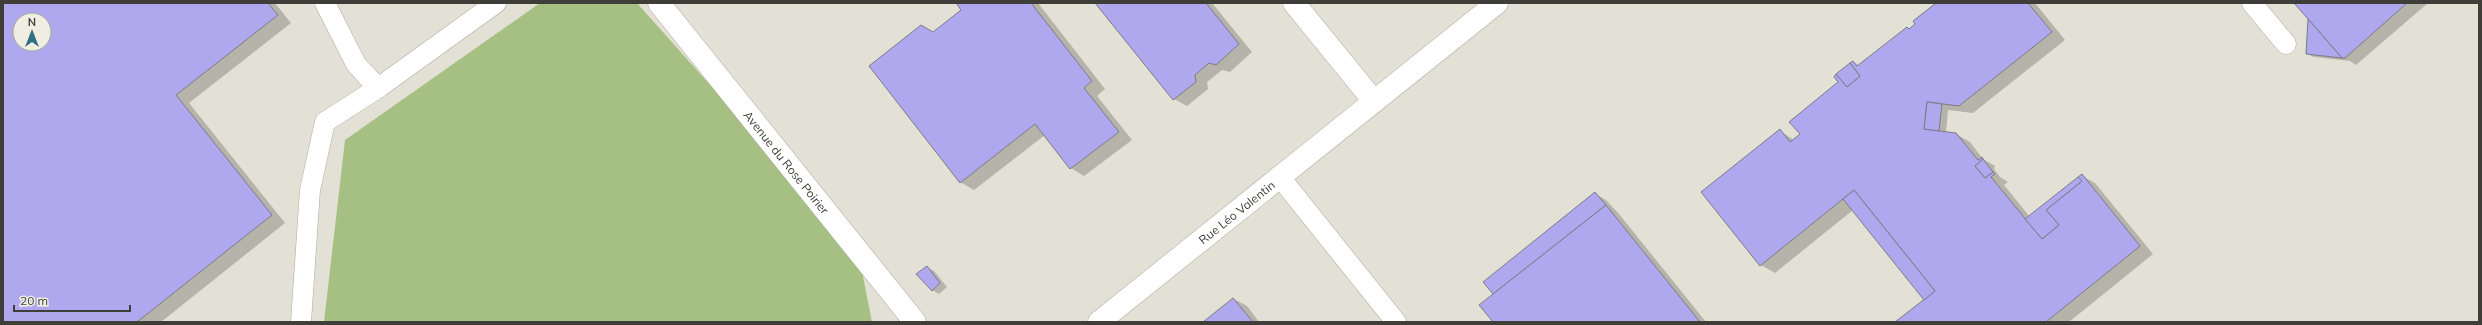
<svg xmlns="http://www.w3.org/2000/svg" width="2482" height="325" font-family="Mulish,sans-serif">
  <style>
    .green { fill: #a6c083 }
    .shadow { fill: #0003; fill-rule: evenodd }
    .building { fill: #afa8ee; stroke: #7c7b85; fill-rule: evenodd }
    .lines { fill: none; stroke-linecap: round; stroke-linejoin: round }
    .service-casing { stroke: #adaaa0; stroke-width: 21 }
    .minor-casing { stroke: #adaaa0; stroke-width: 23 }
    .service { stroke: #fff; stroke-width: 20 }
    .minor { stroke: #fff; stroke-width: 22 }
    .labels { text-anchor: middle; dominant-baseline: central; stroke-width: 3; stroke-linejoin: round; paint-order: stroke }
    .street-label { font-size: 12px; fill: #3e3d38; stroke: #f0eee2 }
  </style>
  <rect width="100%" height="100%" fill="#e3e0d5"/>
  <path class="green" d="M540,3H637L858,251L872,322H324L345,140Z"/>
  <g class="shadow">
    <path d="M3,3H275L291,23L189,103L285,223L161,322H3ZM20,20H44V44H20Z"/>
    <path d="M957,3H1038L1105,89L1097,96L1132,140L1084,176L1071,168L1045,135L974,190L960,182L933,33L962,10Z"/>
    <path d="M1096,3H1212L1252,52L1230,72L1222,70L1207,82L1208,89L1187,106L1174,99Z"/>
    <path d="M1938,3H2035L2065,40L1973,113L1948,110L1946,133L1956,134L1970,142L1983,159L1995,166L1994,169L2000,177L2008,182L2004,185L2030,217L2082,176L2095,183L2153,254L2069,322H1897L1925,300L1853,210L1775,273L1761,265L1780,131L1794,140L1801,135L1853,62L1859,66L1909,30Z"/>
    <path d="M2295,3H2428L2356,65L2350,61L2314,57L2307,54L2312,22Z"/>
    <path d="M1595,194L1606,200L1619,214L1706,322H1494L1495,294Z"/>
    <path d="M927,267L934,271L947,287L939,294L932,290Z"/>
    <path d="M1234,299L1247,306L1259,322H1204Z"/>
  </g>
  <g class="building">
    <path d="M3,3H268L278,15L176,95L272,215L137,322H3ZM20,20H44V44H20Z"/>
    <path d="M956,3H1031L1092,81L1084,88L1119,132L1070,169L1035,124L960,183L869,66L921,25L933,32L961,10Z"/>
    <path d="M1095,3H1206L1239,44L1216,65L1209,63L1195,75L1196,82L1173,100Z"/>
    <path d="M1936,3H2028L2052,32L1959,106L1927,102L1924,129L1956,133L1978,160L1982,157L1983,159L1975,166L1985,178L1993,172L1995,174L1991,177L2042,239L2059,225L2046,210L2082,181L2078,177L2082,174L2140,246L2046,322H1895L1935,291L1854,190L1760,266L1701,192L1780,129L1790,142L1800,134L1789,122L1838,82L1834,77L1836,74L1847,87L1860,76L1850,63L1853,61L1857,66L1907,27L1909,29L1915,24L1913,21Z"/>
    <path d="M2294,3H2407L2345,58H2342Z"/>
    <path d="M2308,19L2342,58L2306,54Z"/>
    <path d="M1850,63L1860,76L1847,87L1836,74Z"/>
    <path d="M1927,102L1942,104L1939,131L1924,129Z"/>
    <path d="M1983,159L1993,172L1985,178L1975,166Z"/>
    <path d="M2078,177L2082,181L2046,210L2059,225L2042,239L2025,219Z"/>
    <path d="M1854,190L1935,291L1924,300L1843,199Z"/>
    <path d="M1595,192L1606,205L1493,294L1483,282Z"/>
    <path d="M1606,205L1700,322H1493L1479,305Z"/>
    <path d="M927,266L940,283L932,291L916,274Z"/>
    <path d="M1233,298L1253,322H1203Z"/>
  </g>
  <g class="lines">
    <g class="service-casing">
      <g id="service">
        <path d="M325,3L356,64L378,88L496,3"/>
        <path d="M2252,3L2286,44"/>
        <path d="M1279,176L1396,322"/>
        <path d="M301,322L310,190L325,122L378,88"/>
      </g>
    </g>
    <g class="minor-casing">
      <g id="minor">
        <path id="s1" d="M659,3L915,322"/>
        <path d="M1294,3L1373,100"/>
        <path id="s2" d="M1099,322L1497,3"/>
      </g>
    </g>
    <use href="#service" class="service"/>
    <use href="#minor" class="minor"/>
  </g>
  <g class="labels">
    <g class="street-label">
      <text stroke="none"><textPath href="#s1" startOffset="204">Avenue du Rose Poirier</textPath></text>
      <text stroke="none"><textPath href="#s2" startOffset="176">Rue Léo Valentin</textPath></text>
    </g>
  </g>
  <rect width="2482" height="325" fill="none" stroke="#3e3d38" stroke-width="8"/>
  <g transform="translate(32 32)"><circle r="19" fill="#f0eee2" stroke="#a9a79e"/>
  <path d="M0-3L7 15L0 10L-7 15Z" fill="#2f7084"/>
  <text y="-6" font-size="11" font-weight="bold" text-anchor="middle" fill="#3e3d38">N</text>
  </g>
  <path d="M14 305v6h116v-6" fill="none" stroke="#3e3d38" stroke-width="2"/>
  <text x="20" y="305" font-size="12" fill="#3e3d38" stroke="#f0eee2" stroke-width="3" paint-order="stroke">20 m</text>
</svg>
